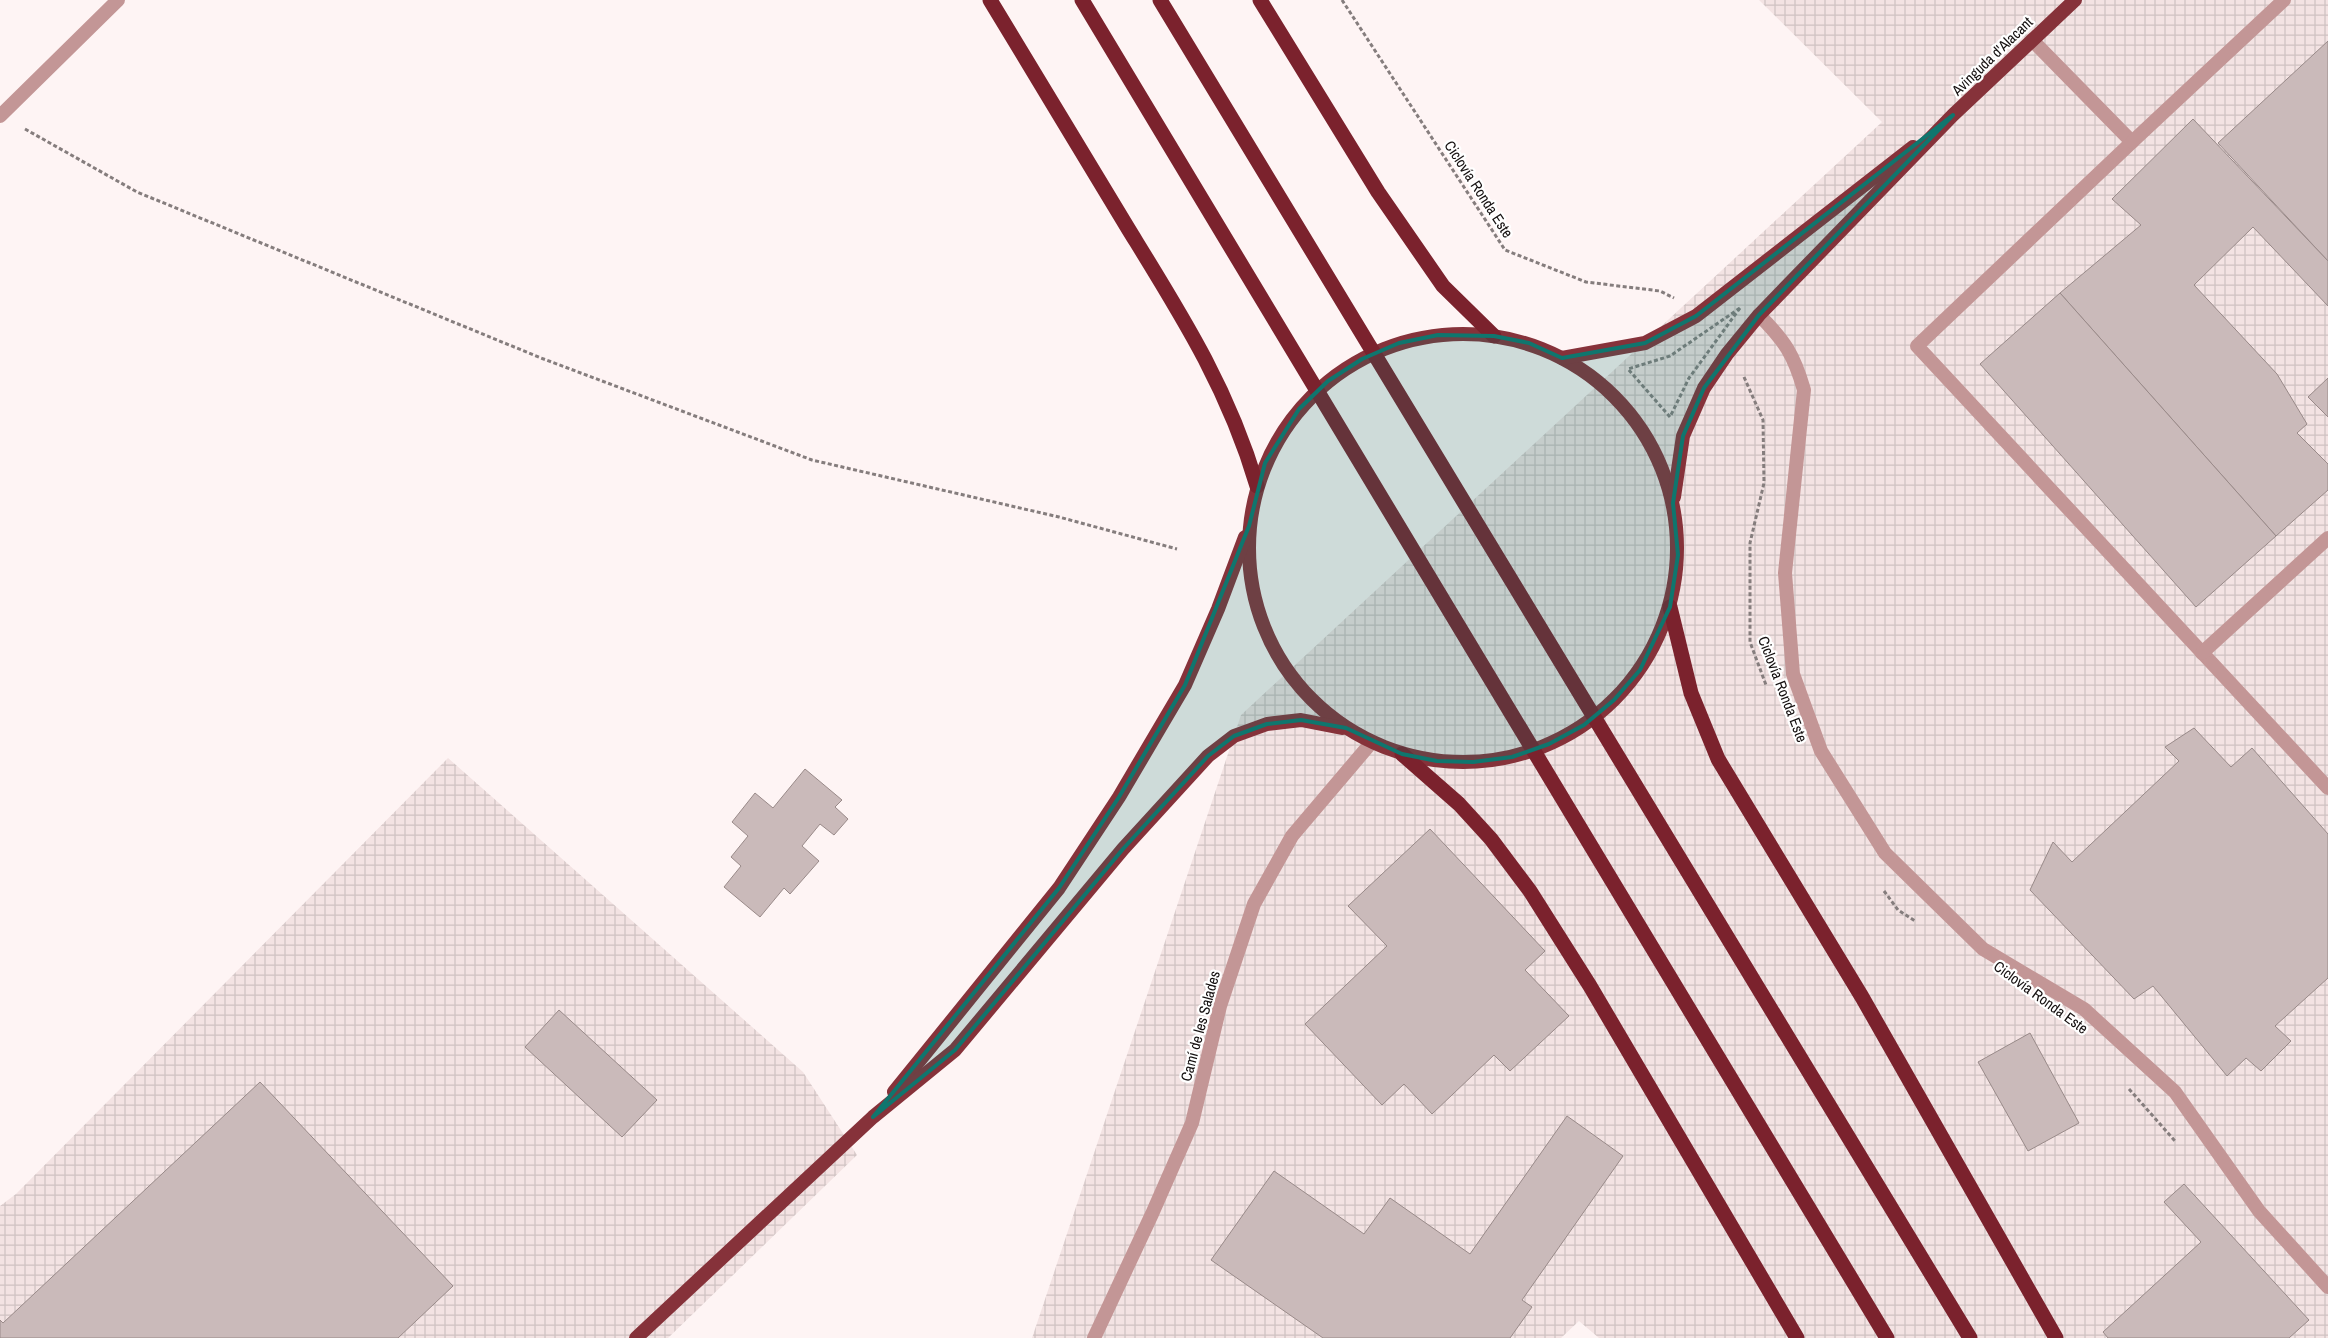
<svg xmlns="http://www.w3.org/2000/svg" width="2328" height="1338" font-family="'Archivo Narrow',sans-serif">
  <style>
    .industrial { fill: url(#industrial-grid) }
    .building { fill: #cababa; stroke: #998a89 }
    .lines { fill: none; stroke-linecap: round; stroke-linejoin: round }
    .path { stroke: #857d7d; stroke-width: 3; stroke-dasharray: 4 2.5; stroke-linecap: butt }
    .service { stroke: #c39696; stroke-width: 14 }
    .minor { stroke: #c39696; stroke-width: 14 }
    .trunk { stroke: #86323a; stroke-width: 14 }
    .motorway { stroke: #7b222d; stroke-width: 15 }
    .marked { fill: #0f766e; fill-opacity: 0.2; stroke: #0f766e; stroke-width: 4; stroke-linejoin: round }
    .labels { text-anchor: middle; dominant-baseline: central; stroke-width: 4.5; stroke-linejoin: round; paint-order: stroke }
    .street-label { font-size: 15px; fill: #140f0f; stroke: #fff }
  </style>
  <defs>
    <pattern id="industrial-grid" width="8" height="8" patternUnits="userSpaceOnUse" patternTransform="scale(1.25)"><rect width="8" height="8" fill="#f3e3e3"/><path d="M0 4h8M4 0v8" fill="none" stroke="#cfc2c2"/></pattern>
  </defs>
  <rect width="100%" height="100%" fill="#fef4f4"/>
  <g class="industrial">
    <path d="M1759,0H2328V1338H1599L1579,1321L1561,1338H1032L1241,715L1882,122Z"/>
    <path d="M448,758L803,1072L857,1155L668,1338H0V1206L16,1194Z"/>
  </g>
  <g class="building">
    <path d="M2328,41V261L2218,143Z"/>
    <path d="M2193,119L2328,261V306L2253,227L2194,285L2277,374L2307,424L2297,433L2328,464V490L2276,536L2060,293L2141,225L2112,199Z"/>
    <path d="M2060,293L2276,536L2196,607L1980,364Z"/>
    <path d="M2328,378V417L2308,397Z"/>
    <path d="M2194,728L2231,767L2252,748L2328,834V978L2275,1026L2291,1041L2261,1071L2246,1058L2227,1076L2153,986L2134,999L2030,890L2053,842L2072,862L2179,761L2165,747Z"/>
    <path d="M805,769L842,800L835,807L848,819L834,835L820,824L802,846L819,861L790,894L784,888L760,917L724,887L741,866L731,857L748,836L732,822L755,793L773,808Z"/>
    <path d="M1430,829L1545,951L1525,970L1569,1016L1510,1071L1494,1055L1432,1114L1404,1084L1382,1105L1305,1024L1387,946L1348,906Z"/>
    <path d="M559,1010L657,1100L622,1137L525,1047Z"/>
    <path d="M2030,1033L2079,1123L2028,1151L1978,1062Z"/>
    <path d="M260,1082L453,1286L398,1338H0V1320L3,1323Z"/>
    <path d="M1567,1116L1623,1156L1522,1300L1532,1307L1510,1338H1323L1211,1260L1274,1171L1364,1234L1390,1198L1470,1254Z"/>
    <path d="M2184,1184L2309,1320L2289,1338H2108L2103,1332L2201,1242L2164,1202Z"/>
  </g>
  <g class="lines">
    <g class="path">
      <path d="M1342,0L1505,250L1586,282L1660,291L1674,298"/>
      <path d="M25,129L137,192L541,358L812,460L1059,517L1177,549"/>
      <path d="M1740,308L1689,378L1670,417L1628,369L1670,356Z"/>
      <path d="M1744,377L1763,420L1764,483L1750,543V642L1766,685"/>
      <path d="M1884,891L1898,910L1915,921"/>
      <path d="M2129,1089L2175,1141"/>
    </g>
    <g class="service">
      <path d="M2032,40L2132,142L1917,346L2328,788"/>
      <path d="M2132,142L2284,0"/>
      <path d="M1759,315C1785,341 1794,355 1804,390L1785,573L1793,674L1821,751L1885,853L1983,949L2084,1009L2175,1092L2259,1211L2328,1287"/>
      <path d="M2202,653L2328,538"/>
    </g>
    <g class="minor">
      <path d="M0,116L118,0"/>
      <path d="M1094,1338L1152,1214L1192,1123L1220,1006L1254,904L1292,836L1371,743"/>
    </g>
    <g class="trunk">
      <circle cx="1463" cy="548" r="214"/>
      <path d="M1562,358L1645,343L1696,316L1913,147"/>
      <path d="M1674,497L1683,436L1704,388L1727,354L1759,315L1953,115L2075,0"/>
      <path d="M894,1092L1059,888L1119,797L1185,685L1218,609L1245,537"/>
      <path d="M636,1338L873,1117L955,1050L1123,849L1208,756L1234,736L1267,724L1301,720L1342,728"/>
    </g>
    <g class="motorway">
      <path d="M990,0C1036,77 1083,153 1129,230C1182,316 1228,388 1257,486"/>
      <path d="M1082,0L1887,1338"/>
      <path d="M1160,0L1970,1338"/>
      <path d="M1260,0L1378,192L1443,286L1494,336"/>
      <path d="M1670,607L1691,693L1718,759L1862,997L2056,1338"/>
      <path d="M1402,754L1459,804L1491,839L1530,891L1590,986L1797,1338"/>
    </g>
  </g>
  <path class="marked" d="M1953,115L1759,315L1704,388L1683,436L1673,503L1678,555L1670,607L1640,670L1614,700L1584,725L1549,744L1512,757L1473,762L1437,761L1402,754L1346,728L1301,720L1267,724L1234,736L1208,756L1123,849L955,1050L873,1117L1059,888L1119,797L1185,685L1249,526L1265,463L1299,409L1328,381L1362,359L1399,343L1438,335L1494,336L1529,343L1562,358L1645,343L1696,316Z"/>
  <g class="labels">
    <g class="street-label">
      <text transform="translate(1992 56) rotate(-44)">Avinguda d'Alacant</text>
      <text transform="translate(1479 189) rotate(57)">Ciclovía Ronda Este</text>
      <text transform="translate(1783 689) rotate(69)">Ciclovía Ronda Este</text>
      <text transform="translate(2041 997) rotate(36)">Ciclovía Ronda Este</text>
      <text transform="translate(1200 1026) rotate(-75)">Camí de les Salades</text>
    </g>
  </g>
</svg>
